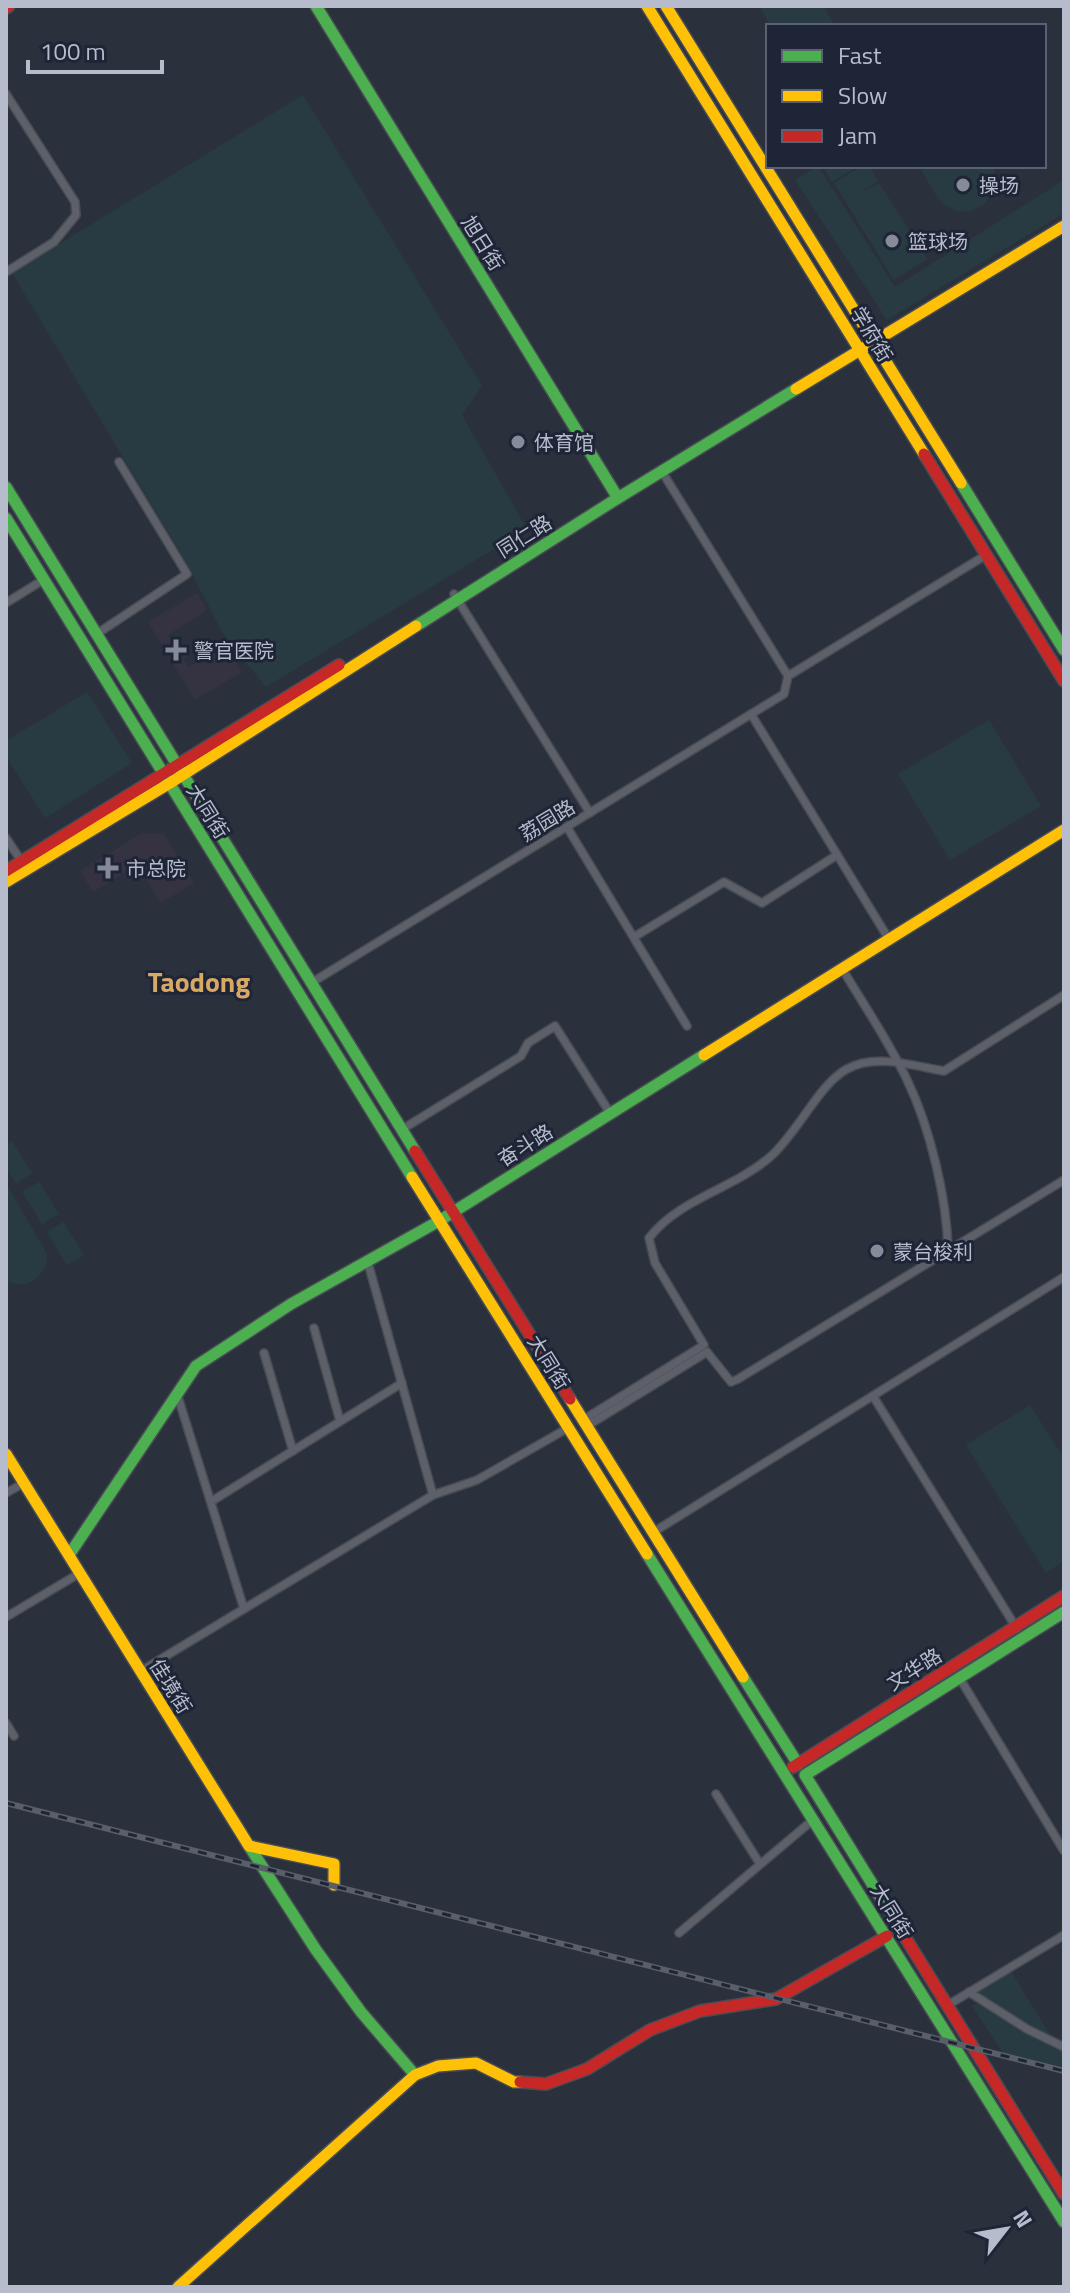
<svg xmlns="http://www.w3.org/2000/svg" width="1070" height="2293" font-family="'Titillium Web','Noto Sans SC',sans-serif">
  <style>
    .medical { fill: #353242 }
    .green { fill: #283b42 }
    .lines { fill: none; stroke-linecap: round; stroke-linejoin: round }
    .street-casing { stroke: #484c54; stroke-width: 10 }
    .fast-casing { stroke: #484c54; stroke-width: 14 }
    .slow-casing { stroke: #484c54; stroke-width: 14 }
    .jam-casing { stroke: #484c54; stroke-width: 14 }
    .street { stroke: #5d6069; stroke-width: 7 }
    .fast { stroke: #4caf50; stroke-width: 11 }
    .slow { stroke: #ffc107; stroke-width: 11 }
    .jam { stroke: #c62828; stroke-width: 11 }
    .rail-casing { stroke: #5a5e68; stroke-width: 6 }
    .rail { stroke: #1e2537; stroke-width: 3; stroke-dasharray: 9; stroke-linecap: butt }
    .poi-dot { fill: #868b9a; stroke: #1e2537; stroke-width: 3 }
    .labels { text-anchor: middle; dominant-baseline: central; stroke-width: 6; stroke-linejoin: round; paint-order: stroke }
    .poi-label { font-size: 20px; fill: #b7bccc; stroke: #1e2537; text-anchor: start }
    .street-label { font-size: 20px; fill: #b7bccc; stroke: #1e2537 }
    .district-label { font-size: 28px; font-weight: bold; fill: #d9a865; stroke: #1e2537 }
  </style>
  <rect width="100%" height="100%" fill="#2b313c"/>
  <g class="medical">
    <path d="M197,593L207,610L168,635L174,644L181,640L190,655L183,659L188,667L226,645L242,672L195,700L148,622Z"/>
    <path d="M142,833L164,834L194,883L161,903L137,865L93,892L80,871Z"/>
  </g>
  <g class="green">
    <path d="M759,6H823L835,26H771Z"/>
    <path d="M303,95L482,386L462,415L527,529L266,687L223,634L185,560L12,273Z"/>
    <path d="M818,166L895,287L1064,180V213L887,320L795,180Z"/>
    <path d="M823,166H858L832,182Z"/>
    <path d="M862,166H869L878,181L859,194L879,183L927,259L894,280L834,183Z"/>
    <path d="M919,166H993C1004,194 975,223 948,207C935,199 927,178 919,166Z"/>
    <path d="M87,692L132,763L45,818L6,756V741Z"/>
    <path d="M989,720L1041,806L950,860L898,774Z"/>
    <path d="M12,1141L32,1173L16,1184L6,1168V1145Z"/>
    <path d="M39,1182L59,1214L42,1224L22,1192Z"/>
    <path d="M6,1183L47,1254C46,1277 28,1292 6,1280Z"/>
    <path d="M63,1222L84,1255L67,1265L47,1232Z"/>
    <path d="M1030,1405L1064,1459V1561L1046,1573L966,1445Z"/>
    <path d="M1009,1968L1055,2043L1064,2038V2071L1005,2056L972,2006L981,2002L969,1993Z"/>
  </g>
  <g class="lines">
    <g class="street-casing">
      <g id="street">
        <path d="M6,94L75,202L76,215L54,242L6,272"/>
        <path d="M661,470L788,676"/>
        <path d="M454,594L590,813"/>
        <path d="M6,603L43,580"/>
        <path d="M95,635L187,574L119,462"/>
        <path d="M788,676L986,555"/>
        <path d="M751,714L890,941"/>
        <path d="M567,827L687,1026"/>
        <path d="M6,838L22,862"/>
        <path d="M634,937L724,882L762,903L837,855"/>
        <path d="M843,970C865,1007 890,1043 908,1082C930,1128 947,1199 948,1250"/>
        <path d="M311,983L784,694L788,676"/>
        <path d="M401,1130L521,1056L528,1043L555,1026L610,1113"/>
        <path d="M368,1263L433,1495"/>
        <path d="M314,1328L340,1421"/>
        <path d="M264,1353L293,1451"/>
        <path d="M873,1396L1017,1629"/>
        <path d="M178,1397L244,1609"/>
        <path d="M583,1420L704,1345L655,1263L649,1238C679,1199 733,1189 770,1157C797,1134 819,1084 847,1069C876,1053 914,1066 944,1071L1064,995"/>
        <path d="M587,1426L707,1352L731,1382L738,1379L1064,1180"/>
        <path d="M6,1493L24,1483"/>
        <path d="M212,1501L402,1383"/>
        <path d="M652,1533L1064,1277"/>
        <path d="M6,1617L80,1573"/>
        <path d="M141,1671L433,1495L477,1480L568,1428"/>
        <path d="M959,1677L1064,1851"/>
        <path d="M6,1723L14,1736"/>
        <path d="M716,1794L760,1864"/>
        <path d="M679,1933L814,1819"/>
        <path d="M969,1992L1027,2029L1064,2047"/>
        <path d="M948,2005L1064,1935"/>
      </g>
    </g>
    <g class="fast-casing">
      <g id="fast">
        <path d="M316,6L618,498"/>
        <path d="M961,483L1064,650"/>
        <path d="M6,487L415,1151"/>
        <path d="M6,518L412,1177"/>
        <path d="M416,626L618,498L796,389"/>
        <path d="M647,1554L1064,2222"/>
        <path d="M69,1555L196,1366L291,1304L439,1221L704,1055"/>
        <path d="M743,1677L798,1764"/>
        <path d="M249,1846L316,1950L361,2012L415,2075"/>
        <path d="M900,1929L805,1775L1064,1612"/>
      </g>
    </g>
    <g class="slow-casing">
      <g id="slow">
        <path d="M647,6L924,454"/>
        <path d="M666,6L961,483"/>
        <path d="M796,389L1064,226"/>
        <path d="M6,882L170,783L416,626"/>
        <path d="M704,1055L1064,830"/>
        <path d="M412,1177L647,1554"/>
        <path d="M570,1399L743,1677"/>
        <path d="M6,1454L249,1846L334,1864V1885"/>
        <path d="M178,2287L415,2075L438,2066L476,2063L514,2082H520"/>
      </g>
    </g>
    <g class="jam-casing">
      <g id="jam">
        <path d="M6,8L9,6"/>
        <path d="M924,454L1064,681"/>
        <path d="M6,871L339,665"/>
        <path d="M415,1151L570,1399"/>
        <path d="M793,1767L1064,1596"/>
        <path d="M900,1929L1064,2194"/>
        <path d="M520,2082L546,2084L587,2069L650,2030L700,2011L776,1999L887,1936"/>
      </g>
    </g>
    <use href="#street" class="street"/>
    <use href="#fast" class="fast"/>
    <use href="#slow" class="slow"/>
    <use href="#jam" class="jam"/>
    <g class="rail-casing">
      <path id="rail" d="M6,1803L1064,2071"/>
    </g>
    <use href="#rail" class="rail"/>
  </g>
  <g class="poi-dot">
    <circle cx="963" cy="185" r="8"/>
    <circle cx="892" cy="241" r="8"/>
    <circle cx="518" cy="442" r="8"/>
    <path d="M172 638h8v8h8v8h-8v8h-8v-8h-8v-8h8z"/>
    <path d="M104 856h8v8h8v8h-8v8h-8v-8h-8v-8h8z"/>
    <circle cx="877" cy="1251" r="8"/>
  </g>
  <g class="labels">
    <g class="poi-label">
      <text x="979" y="185">操场</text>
      <text x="908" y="241">篮球场</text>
      <text x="534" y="442">体育馆</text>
      <text x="194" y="650">警官医院</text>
      <text x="126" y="868">市总院</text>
      <text x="893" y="1251">蒙台梭利</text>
    </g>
    <g class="street-label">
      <text transform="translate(483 243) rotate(58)">旭日街</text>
      <text transform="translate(872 334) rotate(59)">学府街</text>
      <text transform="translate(524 536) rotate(-32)">同仁路</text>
      <text transform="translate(208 811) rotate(58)">大同街</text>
      <text transform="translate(547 820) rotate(-31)">荔园路</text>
      <text transform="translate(525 1145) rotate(-32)">奋斗路</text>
      <text transform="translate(549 1362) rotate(58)">大同街</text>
      <text transform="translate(914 1669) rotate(-32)">文华路</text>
      <text transform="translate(171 1686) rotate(58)">佳境街</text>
      <text transform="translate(892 1911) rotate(58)">大同街</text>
    </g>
    <g class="district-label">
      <text x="199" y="981">Taodong</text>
    </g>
  </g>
  <rect width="1070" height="2293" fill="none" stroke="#b7bccc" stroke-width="16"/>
  <rect x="766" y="24" width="280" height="144" fill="#1e2537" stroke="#5b6173" stroke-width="2"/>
  <rect x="782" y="50" width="40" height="12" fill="#4caf50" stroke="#5b6173" stroke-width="2"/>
  <text x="838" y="64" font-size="24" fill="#b7bccc">Fast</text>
  <rect x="782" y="90" width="40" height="12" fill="#ffc107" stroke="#5b6173" stroke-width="2"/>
  <text x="838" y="104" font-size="24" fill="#b7bccc">Slow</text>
  <rect x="782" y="130" width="40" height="12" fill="#c62828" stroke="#5b6173" stroke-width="2"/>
  <text x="838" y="144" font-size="24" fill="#b7bccc">Jam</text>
  <g transform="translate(1006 2229) rotate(59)" stroke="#1e2537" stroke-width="6" paint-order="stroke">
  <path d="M0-6L14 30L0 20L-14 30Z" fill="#b7bccc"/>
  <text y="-12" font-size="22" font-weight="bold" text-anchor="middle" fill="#b7bccc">N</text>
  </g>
  <path d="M28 60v12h134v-12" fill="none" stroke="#b7bccc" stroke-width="4"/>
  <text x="40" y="60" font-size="24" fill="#b7bccc" stroke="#1e2537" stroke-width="6" paint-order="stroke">100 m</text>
</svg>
